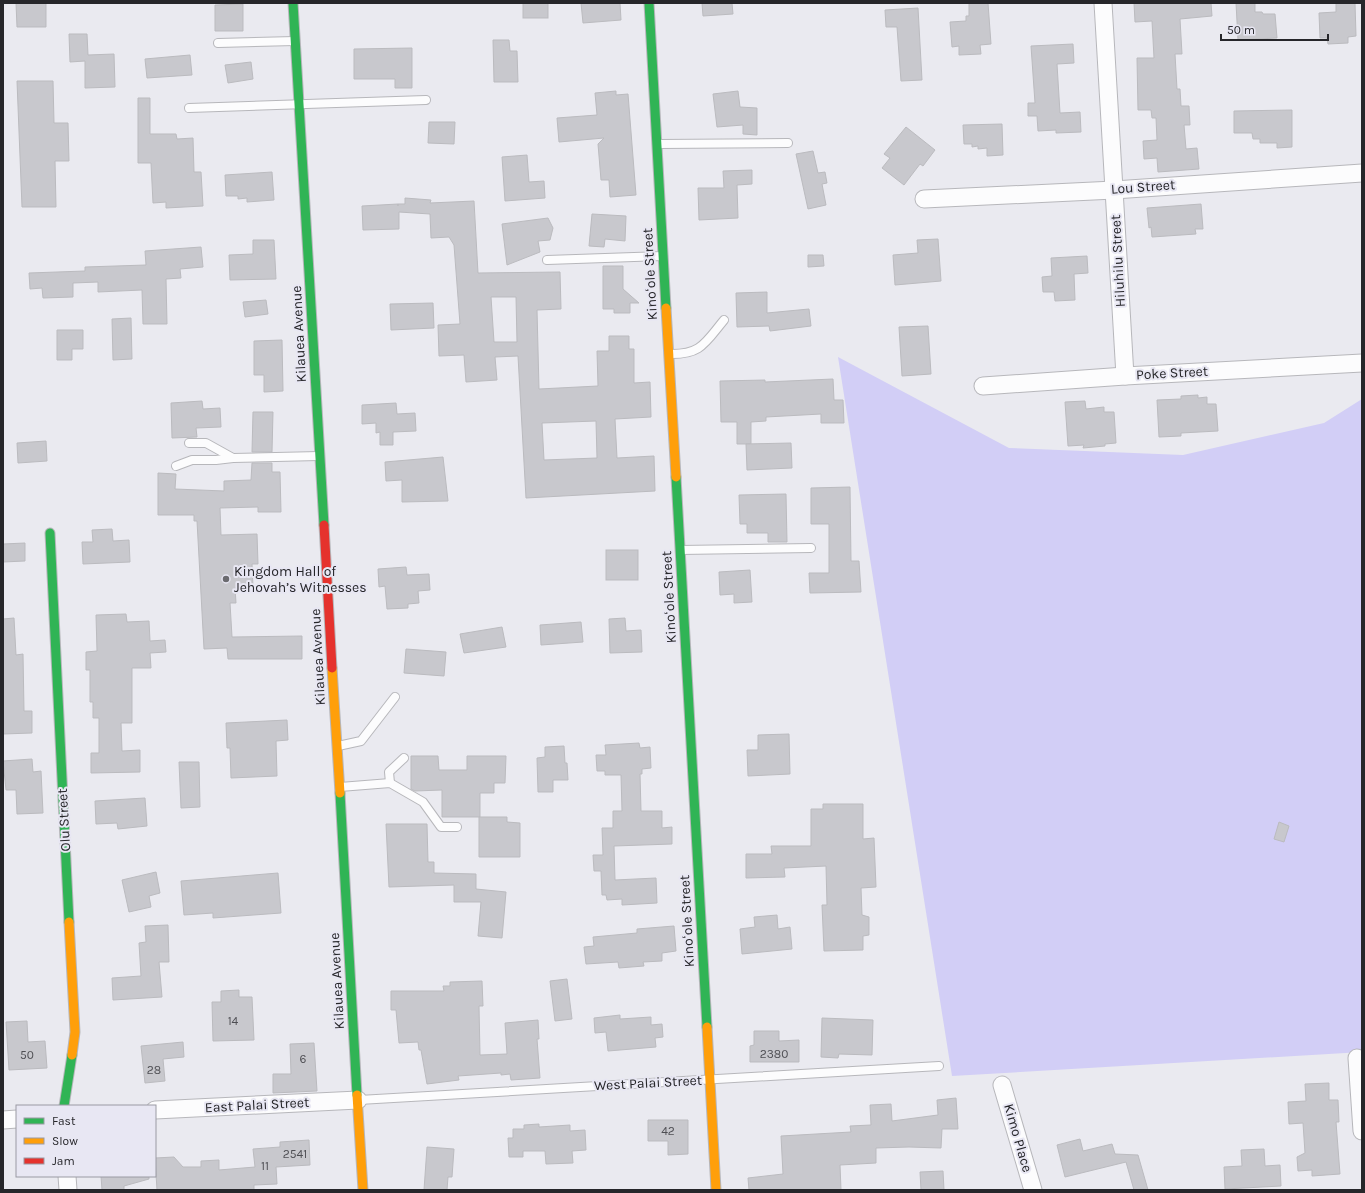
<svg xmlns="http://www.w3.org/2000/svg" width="1365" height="1193" font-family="Karla,sans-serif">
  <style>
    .green { fill: #d2cef6 }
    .building { fill: #c8c8cd; stroke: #bbbbbf; fill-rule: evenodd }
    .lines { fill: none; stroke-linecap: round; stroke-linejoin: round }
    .lane-casing { stroke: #b7b7bb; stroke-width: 10 }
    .street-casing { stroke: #b7b7bb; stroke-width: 19 }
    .fast-casing { stroke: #b7b7bb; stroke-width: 11 }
    .slow-casing { stroke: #b7b7bb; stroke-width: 11 }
    .jam-casing { stroke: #b7b7bb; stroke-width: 11 }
    .lane { stroke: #fcfcfd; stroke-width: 8 }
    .street { stroke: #fcfcfd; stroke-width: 17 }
    .fast { stroke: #30b455; stroke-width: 9 }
    .slow { stroke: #ff9f0a; stroke-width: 9 }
    .jam { stroke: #e5322d; stroke-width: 9 }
    .poi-dot { fill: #6b6b6f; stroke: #e8e7f3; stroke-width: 1.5 }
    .labels { text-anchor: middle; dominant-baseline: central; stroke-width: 4; stroke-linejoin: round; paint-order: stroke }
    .number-label { font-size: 12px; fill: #4e4e53 }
    .street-label { font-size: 14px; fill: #26262a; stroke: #e8e7f3 }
    .poi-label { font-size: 14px; fill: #26262a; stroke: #e8e7f3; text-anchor: start }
  </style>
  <rect width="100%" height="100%" fill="#eaeaf0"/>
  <path class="green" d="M838,357L1009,448L1183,455L1324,423L1362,399V1052L952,1076Z"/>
  <g class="building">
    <path d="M16,3H46V27H17Z"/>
    <rect x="523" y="3" width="25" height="15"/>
    <path d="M581,3H620L621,20L583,23Z"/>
    <path d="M702,3H732L733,14L703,16Z"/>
    <path d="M969,3H988L991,44L980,45L981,54L959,55V46L952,47L950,22L966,21V16H969Z"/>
    <path d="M1134,3H1211L1212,16L1180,19L1182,54H1175L1177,89H1180L1181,106H1189L1190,125H1184L1186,149L1197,148L1199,169L1158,172L1157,158L1144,159L1143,141L1157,140L1156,118H1152L1151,110H1138L1137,58H1154L1152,21L1135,22Z"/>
    <path d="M1236,3H1255V12H1262L1263,14H1275L1277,38L1238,40Z"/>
    <path d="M1336,3H1355L1356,36L1348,37V43L1328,44L1327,38H1320L1319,13L1336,12Z"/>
    <path d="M243,4V31H215V5Z"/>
    <path d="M918,8L922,80L901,81L897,27H886L885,10Z"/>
    <path d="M69,34H87L88,55L114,54L115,87L85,88V61L70,62Z"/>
    <path d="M493,40H509L510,51H517L518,82H494Z"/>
    <path d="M1073,44L1074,63L1057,64L1060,113L1080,112L1081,132L1056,133V130L1038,131L1037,116H1028V103H1035L1031,46Z"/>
    <path d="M412,48V88H395V79H354V49Z"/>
    <path d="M190,55L192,75L147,78L145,59Z"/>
    <path d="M251,62L253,79L228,83L225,65Z"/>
    <path d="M17,81H53L54,123H68L69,161H55L56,207H22Z"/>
    <path d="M616,91V95L628,94L636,195L610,197L609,180H601L598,144L604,138L559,142L557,118L597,115L595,93Z"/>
    <path d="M738,91L740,107L757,108V135L743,134V125L717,127L713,94Z"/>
    <path d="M138,98H150V134H176L177,139L193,138L194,172H201L203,206L166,208V202L153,203L151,163H138Z"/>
    <path d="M1292,110V147L1277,148V143H1260V139H1253L1252,133H1234V111Z"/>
    <path d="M429,122H455L454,144L428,143Z"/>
    <path d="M1002,124L1003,155L987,156V148L978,149V146L972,147V144H964L963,125Z"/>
    <path d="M906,127L935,150L923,166L920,164L904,185L882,168L890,158L884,154Z"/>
    <path d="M813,151L818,173L825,172L827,183L822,184L826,205L808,209L796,154Z"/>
    <path d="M527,155L529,182L544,181L545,198L505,201L502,157Z"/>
    <path d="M752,170V184L737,185L738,218L699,220L698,188H724L723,171Z"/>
    <path d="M272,172L274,200L247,202V198L238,199V196H226L225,175Z"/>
    <path d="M405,198L431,200L430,203L474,201L478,273L560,272L561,309L537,310L539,389L598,386L597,351H609V336H629V349H634V383L650,382L651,417L615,419L617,458L654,456L655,491L526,498L518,356L495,357L497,380L466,382L464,355L439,356L438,325L460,324L454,245L449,237L431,238L430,214L399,212V229L363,230L362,206L398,204V206V204H405ZM491,297H516L517,342H494ZM596,421L597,458L544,460L542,423Z"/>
    <path d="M1201,204L1203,229H1195L1196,234L1152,237L1151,227L1149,228L1147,208Z"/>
    <path d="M592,214L626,216L625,241L605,239L604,247L589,246Z"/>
    <path d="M548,218L553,228L550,240L538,241L540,252L507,265L502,224Z"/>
    <path d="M938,239L941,281L895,285L893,255L918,253L917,240Z"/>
    <path d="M253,240H274L276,279L230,280L229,255L253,254Z"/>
    <path d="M201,247L203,267L180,269L181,278L166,279L167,324H143L142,290L98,292V282L73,283V297L43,298L42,288L30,289L29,273L85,271V267L146,265L145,251Z"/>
    <path d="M808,255H823L824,266L808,267Z"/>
    <path d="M1087,256L1088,273L1074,274L1075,300L1055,301L1054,292H1043L1042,277L1052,276L1051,258Z"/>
    <path d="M603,266H623V289L639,303H630V313H614V309H603Z"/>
    <path d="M767,292V313L809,309L811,326L770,331L769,326L737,327L736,293Z"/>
    <path d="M266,300L268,314L245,317L243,302Z"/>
    <path d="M433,303L434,328L391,330L390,304Z"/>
    <path d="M131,318L132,359L113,360L112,319Z"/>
    <path d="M928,326L931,374L902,376L899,327Z"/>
    <path d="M57,330H83V349H72V360H57Z"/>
    <path d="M282,340L283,391L264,392V375H254V341Z"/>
    <path d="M833,379L834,400H843L844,423H821V414L766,417V421L751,422V444H737V422H721L720,381L765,380V382Z"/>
    <path d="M1198,395V398L1207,397V404H1216L1218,431L1181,433V436L1159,437L1157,400L1181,399V396Z"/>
    <path d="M202,401L203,409L220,408L221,427L196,428L197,437L172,438L171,403Z"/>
    <path d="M1085,401L1086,409L1104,407V412H1114L1116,443L1105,444V446L1083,448L1084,445L1068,446L1065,402Z"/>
    <path d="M396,403L397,414L415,413L416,431L393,432V445H380V432L376,433V423L362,424V405Z"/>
    <path d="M253,412H273L272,452H252Z"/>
    <path d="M46,441L47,461L18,463L17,443Z"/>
    <path d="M791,443L792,468L747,470L746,444Z"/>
    <path d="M443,457L448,501L402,502V480L386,481L385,462Z"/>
    <path d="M252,463H272V472H280L281,512H258V507L220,508L221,535L257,534L258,564H252L253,587L235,588L236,603H230L232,637L302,636V659H228L227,648L204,649L197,521H194V515H158V473L176,474L175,489L224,491V481L251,480Z"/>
    <path d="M850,487L851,561H859L861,592L810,593L809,573H829V524H811V488Z"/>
    <path d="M786,494L787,542H768V533H747V524H740L739,495Z"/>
    <path d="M112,529L113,541L129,540L130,562L83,564L82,542H93L92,530Z"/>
    <path d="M25,543V561L3,562V544Z"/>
    <rect x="606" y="550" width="32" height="30"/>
    <path d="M406,567L407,575L429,574L430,590L418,591L419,603L408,604V608L387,609L385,586L379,587L378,569Z"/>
    <path d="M750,570L752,602L734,603V594L720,595L719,572Z"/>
    <path d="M126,614L127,622L149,621L150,641L165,640L166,652L150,653L151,668H132V723H121L122,751L140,750V772L91,773V753H99V718H93V702H90V670H86V652L97,651L96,615Z"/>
    <path d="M14,618L16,655L23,654L24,711H32V733L3,734V619Z"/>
    <path d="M625,618L626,631L641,630L642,652L610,653L609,619Z"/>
    <path d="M581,622L583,642L541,645L540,625Z"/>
    <path d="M502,627L506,647L464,653L460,634Z"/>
    <path d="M406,649L446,652L444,676L404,673Z"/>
    <path d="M287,720L288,740L276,741L277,776L231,778L230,748H227L226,723Z"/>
    <path d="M789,734L790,774L748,776L747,750H758V735Z"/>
    <path d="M639,743L640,748L650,747L651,768L642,769V774H640L641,811H662V828L672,827V844L614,846L615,880L656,878L657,903L622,905V899L607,900L606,895H602L601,871H594L593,855H603L602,828H613V811H622L621,775H605V771H597L596,755H606L605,745Z"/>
    <path d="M564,746L565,763H567L568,780H553V792H538L537,758L545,757V747Z"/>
    <path d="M411,756H438L439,770H467V756H506L505,783H494V793H480V817H442V790L415,791L411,789Z"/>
    <path d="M32,759L33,772L41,771L43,813L17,814L16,790H6L3,761Z"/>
    <path d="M179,762H199L200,807L181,808Z"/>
    <path d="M145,798L147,826L118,829L117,823L96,824L95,801Z"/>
    <path d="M823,804H863V839L874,838L876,887L861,888L862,915L869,917V935L863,936V950L824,951L822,905H827L826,866L784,868L785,877L746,878V854H772L771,846H811V809H823Z"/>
    <path d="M479,817H507V822L520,823V857H479Z"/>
    <path d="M1279,822L1289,826L1284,842L1274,839Z"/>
    <path d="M386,824H427L428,862H434V873L476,874V889L506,892L502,938L478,936L481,902H454V885L389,887Z"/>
    <path d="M156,872L160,893L149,896L151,907L129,912L122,880Z"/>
    <path d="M278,873L281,913L213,918V913L184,915L181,881Z"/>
    <path d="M777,915L778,929L790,927L792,949L742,954L740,929L755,927L754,917Z"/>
    <path d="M168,925L169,962H159L162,997L113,1000L112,978L141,976L139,943L146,942L145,926Z"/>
    <path d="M674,926L676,951L662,953V961L643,962L644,966L619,968L618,962L586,964L584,947L594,946L593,937L637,933V929Z"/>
    <path d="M567,979L572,1019L555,1021L550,981Z"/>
    <path d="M482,981L483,1006H479L480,1055L507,1054L505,1023L538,1020L539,1039H537L540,1078L511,1080L510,1074L501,1075V1073L458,1076L459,1080L427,1084L421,1050H419L418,1042L399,1043L396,1010H391V991H444L443,986H450V982Z"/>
    <path d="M239,990V997H252L254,1040L213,1041L212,1002H221V991Z"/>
    <path d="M620,1015V1019L651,1017V1025L662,1024L663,1037L655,1038L656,1047L608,1051L606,1032L595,1033L594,1018Z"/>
    <path d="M822,1018L873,1020L872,1055L839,1054L838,1058L821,1057Z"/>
    <path d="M27,1021L28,1042L45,1041L47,1068L9,1070L6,1022Z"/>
    <path d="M754,1031H779V1041L799,1040V1062H750V1046L754,1045Z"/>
    <path d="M183,1042L184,1057L163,1059L165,1081L145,1083L141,1046Z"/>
    <path d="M314,1043L317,1091L273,1093V1074H291L290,1044Z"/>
    <path d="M1329,1083V1100H1338L1339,1122H1336L1340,1174L1312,1176V1170L1298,1171L1297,1157L1305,1153L1303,1123L1289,1124L1288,1102L1306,1101L1305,1084Z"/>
    <path d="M956,1098L958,1129H942L941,1148L909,1147L876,1148V1163L840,1165L841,1190H749L748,1178L783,1174L781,1136L851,1132L850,1126L871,1125L870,1105L891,1104L892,1121L938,1115L937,1100Z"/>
    <path d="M648,1120H688V1154L668,1155V1141H648Z"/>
    <path d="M539,1124V1127L570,1125V1131L585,1130L586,1150L572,1151L573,1163L546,1164L545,1151H523V1157H509L508,1138H513V1129H524V1125Z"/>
    <path d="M1080,1139L1083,1151L1112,1144L1115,1154L1138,1155L1148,1190H1134L1126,1162L1065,1177L1057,1145Z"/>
    <path d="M309,1140L310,1165L276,1167L277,1184L254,1185V1190H157L155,1158L174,1157L183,1167H201V1161L219,1160V1170L255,1167L253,1149L280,1147V1142Z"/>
    <path d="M427,1147L454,1149L452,1177H448L447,1190H424Z"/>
    <path d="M1264,1149L1265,1166L1280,1165L1281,1186L1225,1189L1224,1167L1242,1166L1241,1150Z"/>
    <path d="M943,1171L944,1190H921L920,1172Z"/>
    <path d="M101,1176H149V1179L124,1186V1190H102Z"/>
  </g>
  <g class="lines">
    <g class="lane-casing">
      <g id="lane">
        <path d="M218,43L295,41"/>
        <path d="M189,108L426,100"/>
        <path d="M659,144L788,143"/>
        <path d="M547,260L663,256"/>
        <path d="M669,354C701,355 705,343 724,320"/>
        <path d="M189,443H206L233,458L319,456"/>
        <path d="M176,466L192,460H216L233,458"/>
        <path d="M680,550L811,548"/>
        <path d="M338,746L361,741L395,697"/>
        <path d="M390,783L389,772L404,758"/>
        <path d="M340,787L390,783L423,802L441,827H457"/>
        <path d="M359,1100L939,1066"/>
      </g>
    </g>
    <g class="street-casing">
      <g id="street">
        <path d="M1103,3L1125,376"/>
        <path d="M924,199L1114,190L1362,173"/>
        <path d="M983,386L1125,376L1362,363"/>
        <path d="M1357,1058L1362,1131"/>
        <path d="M1002,1085L1033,1190"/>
        <path d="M155,1110L358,1100"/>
        <path d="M3,1120L17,1119"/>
        <path d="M67,1176L68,1190"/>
      </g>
    </g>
    <g class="fast-casing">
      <g id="fast">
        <path d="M293,3L324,525"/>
        <path d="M649,3L666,308"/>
        <path d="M676,477L707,1027"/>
        <path d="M50,533L69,922"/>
        <path d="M340,793L357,1095"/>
        <path d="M64,1106L72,1055"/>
      </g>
    </g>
    <g class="slow-casing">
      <g id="slow">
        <path d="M666,308L676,477"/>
        <path d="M332,668L340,793"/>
        <path d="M69,922L75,1032L72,1055"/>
        <path d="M707,1027L716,1190"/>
        <path d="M357,1095L363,1190"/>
      </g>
    </g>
    <g class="jam-casing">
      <path id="jam" d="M324,525L332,668"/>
    </g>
    <use href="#lane" class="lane"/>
    <use href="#street" class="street"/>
    <use href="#fast" class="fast"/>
    <use href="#slow" class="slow"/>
    <use href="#jam" class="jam"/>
  </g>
  <circle class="poi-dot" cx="226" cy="579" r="4"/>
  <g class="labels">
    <g class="number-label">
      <text x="233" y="1021">14</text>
      <text x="774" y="1054">2380</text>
      <text x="27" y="1055">50</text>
      <text x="303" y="1059">6</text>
      <text x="154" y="1070">28</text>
      <text x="668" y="1131">42</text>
      <text x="295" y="1154">2541</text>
      <text x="265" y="1166">11</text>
    </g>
    <g class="street-label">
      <text transform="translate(1143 187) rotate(-4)">Lou Street</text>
      <text transform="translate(1118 261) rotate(-93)">Hiluhilu Street</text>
      <text transform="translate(650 274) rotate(-93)">Kinoʻole Street</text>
      <text transform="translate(299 334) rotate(-93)">Kilauea Avenue</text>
      <text transform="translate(1172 373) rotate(-3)">Poke Street</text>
      <text transform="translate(669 597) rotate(-93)">Kinoʻole Street</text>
      <text transform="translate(318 657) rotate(-93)">Kilauea Avenue</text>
      <text transform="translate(64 820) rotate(-93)">Olu Street</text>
      <text transform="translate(687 921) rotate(-93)">Kinoʻole Street</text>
      <text transform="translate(337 981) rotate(-93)">Kilauea Avenue</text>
      <text transform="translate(648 1083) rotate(-3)">West Palai Street</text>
      <text transform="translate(257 1105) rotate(-3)">East Palai Street</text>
      <text transform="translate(1018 1138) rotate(74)">Kimo Place</text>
    </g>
    <g class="poi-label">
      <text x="234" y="571">Kingdom Hall of<tspan x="234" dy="16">Jehovah’s Witnesses</tspan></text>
    </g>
  </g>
  <rect width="1365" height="1193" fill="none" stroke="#26262a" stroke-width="8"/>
  <rect x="16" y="1105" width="140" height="72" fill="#e8e7f3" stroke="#9a9aa3"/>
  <rect x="24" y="1118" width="20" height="6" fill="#30b455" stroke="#9a9aa3"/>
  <text x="52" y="1125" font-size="12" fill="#26262a">Fast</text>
  <rect x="24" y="1138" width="20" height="6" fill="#ff9f0a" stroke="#9a9aa3"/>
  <text x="52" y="1145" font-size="12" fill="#26262a">Slow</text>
  <rect x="24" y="1158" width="20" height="6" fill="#e5322d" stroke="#9a9aa3"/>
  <text x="52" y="1165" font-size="12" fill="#26262a">Jam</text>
  <path d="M1221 34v6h107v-6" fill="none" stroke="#26262a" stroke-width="2"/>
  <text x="1227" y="34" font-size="12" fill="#26262a" stroke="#e8e7f3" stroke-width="3" paint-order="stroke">50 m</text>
</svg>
